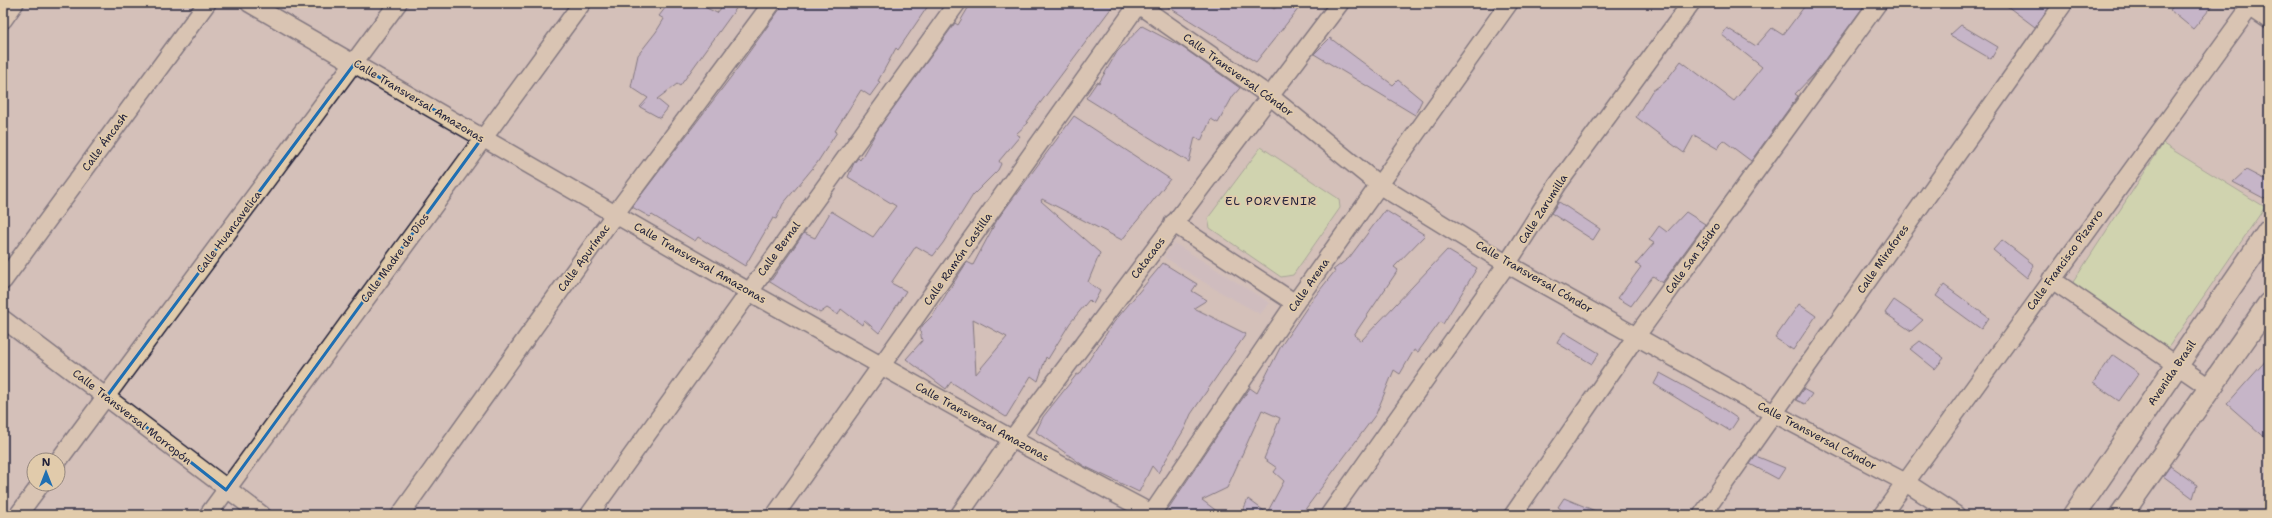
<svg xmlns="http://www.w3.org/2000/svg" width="2272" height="518" font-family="'Shantell Sans',sans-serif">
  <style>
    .built { fill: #cbb9c3 }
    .green { fill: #cceba3; stroke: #77866f }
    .building { fill: #b7a8d9; stroke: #22223b; fill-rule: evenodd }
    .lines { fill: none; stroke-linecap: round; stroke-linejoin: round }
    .street-casing { stroke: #22223b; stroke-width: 20 }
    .secondary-casing { stroke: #22223b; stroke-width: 25 }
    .street { stroke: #e1cbab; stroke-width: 17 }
    .secondary { stroke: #e1cbab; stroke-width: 22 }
    .marked { fill: none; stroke: #1f6fb2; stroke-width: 3; stroke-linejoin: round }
    .labels { text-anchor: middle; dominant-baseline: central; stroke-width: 3.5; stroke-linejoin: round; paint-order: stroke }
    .street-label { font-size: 11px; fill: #22223b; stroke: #e1cbab }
    .neighbourhood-label { font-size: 12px; letter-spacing: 1px; fill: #22223b; stroke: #e1cbab }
  </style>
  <rect width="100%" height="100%" fill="#d4c0b9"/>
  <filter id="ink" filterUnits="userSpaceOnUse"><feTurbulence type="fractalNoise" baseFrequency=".025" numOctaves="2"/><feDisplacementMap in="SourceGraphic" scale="8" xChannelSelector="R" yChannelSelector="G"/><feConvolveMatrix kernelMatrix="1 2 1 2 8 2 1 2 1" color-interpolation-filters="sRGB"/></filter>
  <g filter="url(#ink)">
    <path class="built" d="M1174,243L1270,303L1260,314L1215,289L1164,257Z"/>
    <g class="green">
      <path d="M2163,144L2265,207L2161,358L2064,296Z"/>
      <path d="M1261,147L1339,199L1340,208L1293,275L1281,277L1210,228L1208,218Z"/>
    </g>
    <g class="building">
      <path d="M669,3H696L717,13L725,3H740L680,86L677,84L657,99L668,108L660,118L640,107L648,98L631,87L638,55L656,32L664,19L659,16Z"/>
      <path d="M782,3H930L898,50L896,48L878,81L880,82L870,96L861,90L835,131L837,132L817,163L783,204L776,219L773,218L745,266L698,237L695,241L652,215L650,217L632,207L734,73L780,9Z"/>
      <path d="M971,3H1115L1026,122L1028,123L1016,134L1020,136L999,161L1001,164L998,170L973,195L943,243L933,256L916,246L891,283L906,291L879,333L864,320L862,325L841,309L838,315L827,308L820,313L770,282L804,233L815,238L831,211L873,237L896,206L848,177L854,163L858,158L860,160L878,129L955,23L958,25Z"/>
      <path d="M1162,3H1266L1274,9L1282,3H1303L1256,62Z"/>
      <path d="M1807,3H1866L1815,73L1795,94L1798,96L1751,161L1723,140L1718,149L1694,135L1684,153L1636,117L1652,91L1665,82L1681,61L1734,101L1762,67L1722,35L1727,28L1756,46L1772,28L1783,35Z"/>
      <path d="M2003,3H2052L2035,27Z"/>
      <path d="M2176,3H2215L2193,29L2170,10Z"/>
      <path d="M1961,25L1998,47L1991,59L1950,35Z"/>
      <path d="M1142,26L1182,47L1240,88L1233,96L1218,123L1211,119L1201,141L1195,137L1189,162L1086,98L1097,82L1099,83L1117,52Z"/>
      <path d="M1330,38L1393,85L1398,80L1422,100L1415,115L1314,54Z"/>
      <path d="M1074,116L1170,179L1122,240L1042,199L1041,201L1100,253L1088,282L1100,291L1093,304L1089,300L1070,323L1048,359L1046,357L1038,381L1031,376L1006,417L951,382L946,389L906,359L922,341L920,330L923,325L933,315L967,262L973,265L997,220ZM973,319L1007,337L976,374Z"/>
      <path d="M2246,170L2269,182V201L2233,182Z"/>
      <path d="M1559,202L1600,229L1593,240L1551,213Z"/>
      <path d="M1385,210L1425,235L1394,267L1398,270L1354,335L1361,341L1447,250L1477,268L1443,324L1440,322L1418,352L1414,350L1400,374L1394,370L1376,414L1301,515H1241L1248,499L1267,513L1284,481L1274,472L1277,468L1264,459L1280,418L1262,410L1227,488L1202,500L1222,515H1176L1168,509L1231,415L1250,388L1257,393L1281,346L1312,300L1335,271L1333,270L1349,258Z"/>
      <path d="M1686,212L1705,224L1662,283L1653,276L1631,306L1618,298L1641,267L1636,264L1654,243L1649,240L1659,226L1667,232Z"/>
      <path d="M2002,240L2034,265L2027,278L1993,250Z"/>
      <path d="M1163,263L1197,284L1192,291L1207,300L1194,308L1246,334L1191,414L1185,428L1158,473L1152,466L1139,492L1084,466L1036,432L1043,417L1077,374L1079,375L1114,322Z"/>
      <path d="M1944,285L1989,318L1981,329L1936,296Z"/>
      <path d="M1894,300L1923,320L1911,331L1885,313Z"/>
      <path d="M1799,304L1816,316L1793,350L1775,338Z"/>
      <path d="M1564,332L1599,353L1592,364L1557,343Z"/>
      <path d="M1920,341L1944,358L1935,369L1910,349Z"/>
      <path d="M2113,355L2139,373L2119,401L2093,383Z"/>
      <path d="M2269,357V441L2227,404Z"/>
      <path d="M1660,373L1715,403L1738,419L1730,431L1654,384Z"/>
      <path d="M1803,389L1812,394L1805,404L1796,400Z"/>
      <path d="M1756,456L1785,468L1778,479L1750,464Z"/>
      <path d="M2170,466L2197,485L2193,498L2163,476Z"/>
      <path d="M1564,498L1605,515H1569L1558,507Z"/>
    </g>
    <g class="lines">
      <g class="street-casing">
        <g id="street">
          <path d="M249,3L748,291L1012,439L1155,515"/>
          <path d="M1136,3L1271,97L1379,185L1507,264L1773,413L1905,482L1956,515"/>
          <path d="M2247,3L2250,7L2269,20"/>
          <path d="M3,20L15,3"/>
          <path d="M1173,223L1295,303"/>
          <path d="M2051,279L2210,388"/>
          <path d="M3,281L207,3"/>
          <path d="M3,319L262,515"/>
          <path d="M58,461L398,3"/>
          <path d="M18,515L41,484"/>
          <path d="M208,515L582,3"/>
          <path d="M400,515L615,214L772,3"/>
          <path d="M589,515L957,3"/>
          <path d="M775,515L1139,3"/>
          <path d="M959,515L1012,439L1340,3"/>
          <path d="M1151,515L1295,303L1509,3"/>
          <path d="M1329,515L1507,264L1558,184L1691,3"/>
          <path d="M1513,515L1637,335L1878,3"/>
          <path d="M1702,515L2064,3"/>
          <path d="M1882,515L2250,7"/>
        </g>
      </g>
      <g class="secondary-casing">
        <g id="secondary">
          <path d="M2074,515L2269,231"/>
          <path d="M2121,515L2269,304"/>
        </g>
      </g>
      <use href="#street" class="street"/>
      <use href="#secondary" class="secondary"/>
    </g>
  </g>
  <path d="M0 0H2272V518H0ZM355,63L482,138L226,490L107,396Z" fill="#d4c0b9" fill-opacity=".55" fill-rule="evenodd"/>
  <path class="marked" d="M355,63L482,138L226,490L107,396Z"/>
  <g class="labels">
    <g class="street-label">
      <text transform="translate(1238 75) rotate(36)">Calle Transversal Cóndor</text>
      <text transform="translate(419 101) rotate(31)">Calle Transversal Amazonas</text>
      <text transform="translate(105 142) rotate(-54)">Calle Áncash</text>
      <text transform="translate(1543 209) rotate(-57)">Calle Zarumilla</text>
      <text transform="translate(229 232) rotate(-53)">Calle Huancavelica</text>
      <text transform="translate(779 249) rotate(-54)">Calle Bernal</text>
      <text transform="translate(395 258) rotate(-54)">Calle Madre de Dios</text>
      <text transform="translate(584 258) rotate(-54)">Calle Apurímac</text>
      <text transform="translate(1148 258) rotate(-53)">Catacaos</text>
      <text transform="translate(1693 258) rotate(-54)">Calle San Isidro</text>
      <text transform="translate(958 259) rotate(-55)">Calle Ramón Castilla</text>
      <text transform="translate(1883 259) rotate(-55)">Calle Mirafores</text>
      <text transform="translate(2065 260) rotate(-54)">Calle Francisco Pizarro</text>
      <text transform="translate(700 263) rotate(30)">Calle Transversal Amazonas</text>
      <text transform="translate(1534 277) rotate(30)">Calle Transversal Cóndor</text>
      <text transform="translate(1309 285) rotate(-55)">Calle Arena</text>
      <text transform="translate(2172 373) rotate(-56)">Avenida Brasil</text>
      <text transform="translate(132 417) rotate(38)">Calle Transversal Morropón</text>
      <text transform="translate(982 422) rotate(29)">Calle Transversal Amazonas</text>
      <text transform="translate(1817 436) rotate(28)">Calle Transversal Cóndor</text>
    </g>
    <g class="neighbourhood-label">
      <text x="1271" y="201">EL PORVENIR</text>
    </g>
  </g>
  <rect width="2272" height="518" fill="none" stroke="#e1cbab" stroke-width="16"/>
  <rect x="8" y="8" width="2256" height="502" fill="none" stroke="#22223b" stroke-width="1.5" filter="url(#ink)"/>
  <g transform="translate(46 472)"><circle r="19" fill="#e1cbab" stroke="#95877e"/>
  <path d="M0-3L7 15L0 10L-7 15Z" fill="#1f6fb2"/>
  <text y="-6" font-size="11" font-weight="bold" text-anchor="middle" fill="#22223b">N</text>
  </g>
</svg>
